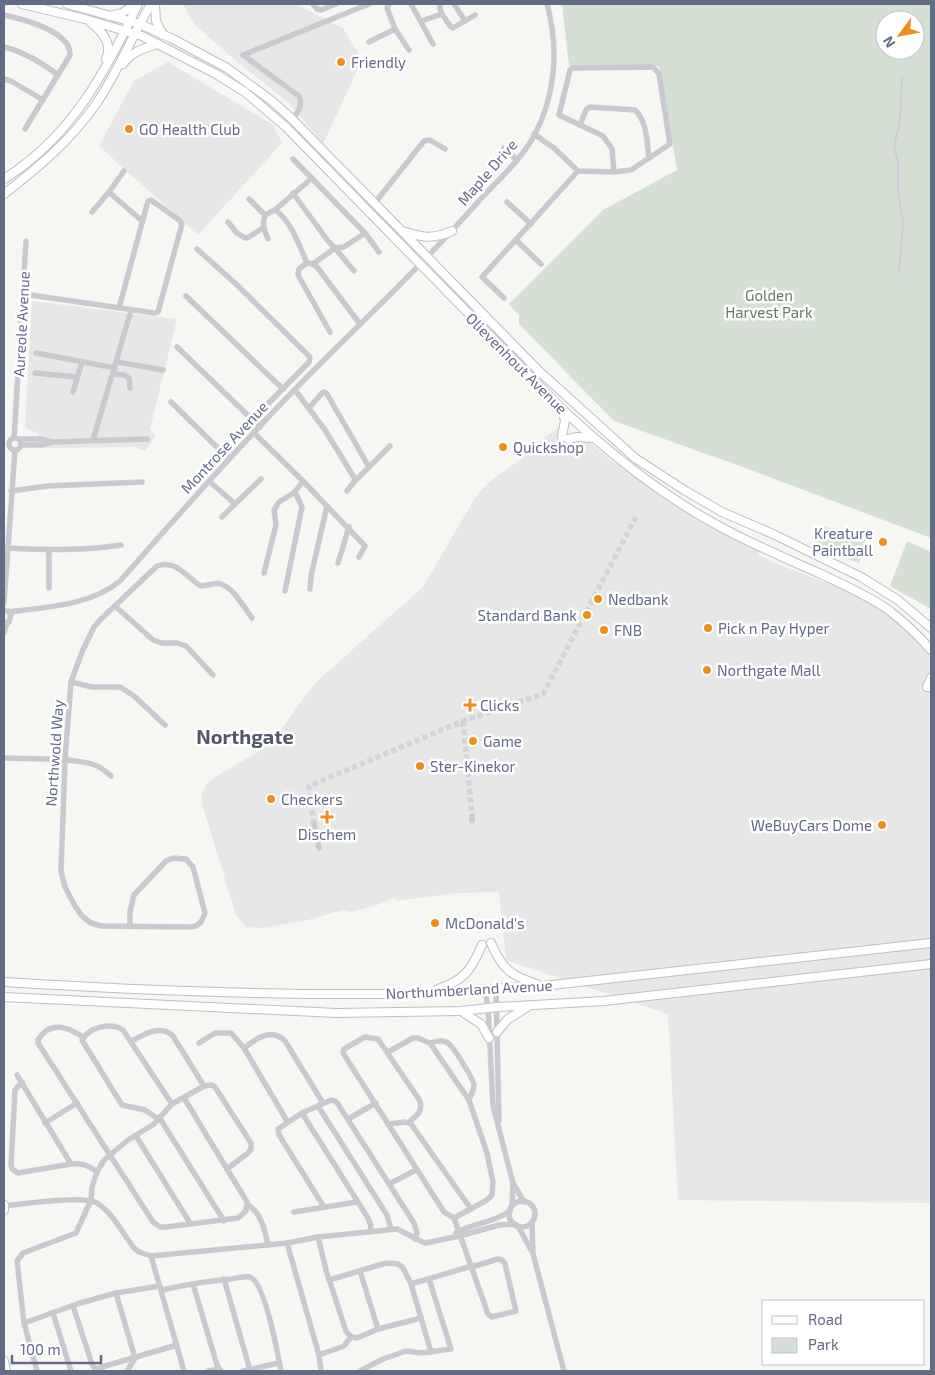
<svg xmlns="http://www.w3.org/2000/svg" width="935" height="1375" font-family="'Exo 2',sans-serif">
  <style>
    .built { fill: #e6e7e6 }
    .green { fill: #d5dfd4; fill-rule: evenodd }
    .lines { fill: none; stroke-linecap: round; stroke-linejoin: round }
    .stream { stroke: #cbcfd7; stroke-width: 2 }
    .street-tunnel { stroke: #d1d4d8; stroke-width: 5.5; stroke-dasharray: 5.5 3; stroke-linecap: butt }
    .secondary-casing { stroke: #bdbfc5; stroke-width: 10 }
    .street { stroke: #c9cacf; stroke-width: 5.5 }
    .secondary { stroke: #fff; stroke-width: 8 }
    .poi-dot { fill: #f08e1a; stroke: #fff; stroke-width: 2 }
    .labels { text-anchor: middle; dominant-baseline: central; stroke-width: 5; stroke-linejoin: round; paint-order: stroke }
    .poi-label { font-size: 15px; fill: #636c87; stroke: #fff; text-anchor: start }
    .street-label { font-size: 15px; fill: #636c87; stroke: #fff }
    .park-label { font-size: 15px; fill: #637d66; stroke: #fff }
    .district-label { font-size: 20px; font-weight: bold; fill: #52586b; stroke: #fff }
  </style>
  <rect width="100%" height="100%" fill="#f6f7f3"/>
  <g class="built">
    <path d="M183,4H295L343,28L362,60L323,144L290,104L241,65L194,24Z"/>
    <path d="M168,62L273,125L282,143L198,235L99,146L134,81Z"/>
    <path d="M32,301L177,319L150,429L156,436L145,451L134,447L38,448L39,434L25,427Z"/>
    <path d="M559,426L570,441L573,440L588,441L608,458L651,486L661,496L693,516L706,521L758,550L760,556L785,567L863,597L909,630L931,656V1203L678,1200L668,1014L506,960L499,892L457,893L397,901L393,898L375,906L349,912L343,910L304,921L262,928L246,927L236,915L202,804V794L206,785L215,777L266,747L273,741L310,689L324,675L423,587L475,498L482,489L492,480L524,457L537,443L554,431Z"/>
  </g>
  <g class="green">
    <path d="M562,4H931V538L740,466L614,421L519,324V315L509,304L603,210L677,170L659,66H569ZM885,20H915V50H885Z"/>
    <path d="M823,526L866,539L859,563L814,547Z"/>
    <path d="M907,541L931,552V609L890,586Z"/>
  </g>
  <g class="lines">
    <path class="stream" d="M899,273L903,223L898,191V162L894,147L900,121L902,78"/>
    <g class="street-tunnel">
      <path d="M463,721L472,816"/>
      <path d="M314,824L309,786L463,721L543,694L636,517"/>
    </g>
    <g class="secondary-casing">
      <g id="secondary">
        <path d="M22,4L85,19L142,36L216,74L245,92L286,127L562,409C609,453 660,494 717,525C751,544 788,559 823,575C846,586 869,596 890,611C905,623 919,636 931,650"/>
        <path d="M67,4L140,24L173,39L227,68L272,101L292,119L539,371L635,458L684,490L722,512L773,534L861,577L898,600L931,628"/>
        <path d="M155,4L156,21L163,35"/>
        <path d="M110,16L122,13L136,4"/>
        <path d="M90,22C102,31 113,44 106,59"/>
        <path d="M123,64C131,52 143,49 157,44"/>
        <path d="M4,179C72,136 104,74 138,4"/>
        <path d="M4,194C39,167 71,140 96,104C118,72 132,36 151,4"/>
        <path d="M402,231C422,237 431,240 452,231"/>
        <path d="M562,437L565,420L562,410"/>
        <path d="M568,439L577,437L593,438"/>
        <path d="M931,678L927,687H931"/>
        <path d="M491,943C502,969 511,976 537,984"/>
        <path d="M4,982C132,990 260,995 389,994C440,994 492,988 543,986L931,943"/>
        <path d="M438,989C465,980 471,970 482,945"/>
        <path d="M4,997L336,1013L461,1011L497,1007L604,1001L931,964"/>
        <path d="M461,1011L481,1024L489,1038"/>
        <path d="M497,1032L508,1019L529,1006"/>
        <path d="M4,1205V1210"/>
        <path d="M4,1361L6,1371"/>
      </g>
    </g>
    <g class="street">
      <path d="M313,4L317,9L321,10L336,4"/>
      <path d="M411,4L433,44"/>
      <path d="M454,4L465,21"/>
      <path d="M442,14L450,26L453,28L475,15"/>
      <path d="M4,15C22,19 71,31 70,55L25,129"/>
      <path d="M421,21L442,14L440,9V4"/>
      <path d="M395,29L409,50"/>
      <path d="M369,42L395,29L387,8L389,4"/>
      <path d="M4,47C24,52 41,62 58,75"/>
      <path d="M243,55L369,4"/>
      <path d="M243,55L299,96C305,107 293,118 286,127"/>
      <path d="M4,79L11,81L43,100"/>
      <path d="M580,125L586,110L590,107L635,110C647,121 647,142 649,158"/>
      <path d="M534,134L554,148L578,171L614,172L631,170L670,144L659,74L653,67L573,68L570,70L559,115L603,136L612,149L614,172"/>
      <path d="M504,148L517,160"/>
      <path d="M293,159L365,233L379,252"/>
      <path d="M109,192L124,171"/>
      <path d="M293,193L328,241L335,248L344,247L365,233"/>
      <path d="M249,199L265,215"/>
      <path d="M507,202L531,224"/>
      <path d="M374,204L424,141L430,140L445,149"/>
      <path d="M275,210L312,178"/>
      <path d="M92,212L109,192L142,221"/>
      <path d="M228,222L237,233L245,238L249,237L263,228"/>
      <path d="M268,239C264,230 262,225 265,215L275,210C290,219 300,247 307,263"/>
      <path d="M516,240L541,264"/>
      <path d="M197,249L236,284L310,357L309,362L252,420"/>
      <path d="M313,264L335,248L354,271"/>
      <path d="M23,294L155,313L158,312L182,224L179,220L151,200L148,201L119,308"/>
      <path d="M186,296L283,389"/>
      <path d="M504,298L482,277L578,171"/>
      <path d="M330,332L298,275L299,269L307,263L313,264L317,267L360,324"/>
      <path d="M177,347L260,427"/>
      <path d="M36,353L115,368"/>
      <path d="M117,362L163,370"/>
      <path d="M35,373L77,377"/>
      <path d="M113,374L124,375L129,378L130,388"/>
      <path d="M295,390L325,430L355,479L354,482L347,491"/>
      <path d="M73,392L82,362"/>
      <path d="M171,402L229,459"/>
      <path d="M309,408L322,393L324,392L327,394L369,467"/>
      <path d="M254,433L303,481L365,546L359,557"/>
      <circle cx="15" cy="444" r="6"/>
      <path d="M14,438L26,241"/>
      <path d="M19,439H41L52,442L41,445H21"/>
      <path d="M93,440L130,314"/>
      <path d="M52,442L147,439"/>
      <path d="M209,481L235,504L222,517"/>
      <path d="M355,481L390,446"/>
      <path d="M11,491L48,486L142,482"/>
      <path d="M235,504L261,479"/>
      <path d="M8,548C46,550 83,551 121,545"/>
      <path d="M49,550V588"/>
      <path d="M338,563L349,527"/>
      <path d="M264,573L276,525L274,510L279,502L295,492"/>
      <path d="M310,589L311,576L327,506"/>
      <path d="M285,591L302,507L295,492L303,481"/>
      <path d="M4,603L15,450"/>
      <path d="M115,606L153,640L162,643H177L186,646L213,675"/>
      <path d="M4,611H8L11,615L9,622L4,623"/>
      <path d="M9,612C46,607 90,606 120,581C188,504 257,426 330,354C381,304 431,255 478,202C497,181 520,161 534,136C556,95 559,48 547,4"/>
      <path d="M4,633L7,623"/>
      <path d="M71,682L92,687H120L134,696L165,725"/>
      <path d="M4,758C30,759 70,757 95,765C101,767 106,772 111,776"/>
      <path d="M472,816V821"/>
      <path d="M314,824L319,848"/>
      <path d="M130,925V912L134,895L166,861L173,858L186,859L193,867L205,913L201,922L196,926L190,927L101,926L91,923L82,916L75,906L65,887L61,871L65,760L71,682L82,652L94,627L101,619L157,566C176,559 186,577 201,586C207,586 215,582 221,584C235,589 244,608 252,618"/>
      <path d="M496,988L499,1121"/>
      <path d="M485,989L488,1008L493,1106L513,1183L524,1202"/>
      <path d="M83,1037C68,1027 50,1020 38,1040V1043L153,1222L160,1227H166L238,1218L246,1211L247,1202L184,1098"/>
      <path d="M132,1041C144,1034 161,1024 173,1036L204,1086"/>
      <path d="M199,1043L215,1033H231L244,1048L287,1121"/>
      <path d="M430,1043C436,1041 443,1039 449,1044C454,1048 473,1078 474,1085C474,1090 471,1095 469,1100"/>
      <path d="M244,1048C256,1039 271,1027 285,1041L323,1103"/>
      <path d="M388,1052L413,1038H418L430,1043L469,1100L487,1153L493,1182L492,1195L487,1200L454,1218L444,1212L343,1053L344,1049L365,1037L378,1039L420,1101C423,1112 416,1116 409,1122"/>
      <path d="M17,1075L71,1164C82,1163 88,1165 97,1172"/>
      <path d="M22,1082L15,1090L11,1165L12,1169L18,1173L71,1164"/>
      <path d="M318,1106L387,1215L391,1229"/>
      <path d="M302,1113L368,1218L371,1226L370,1231"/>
      <path d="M159,1117L224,1221"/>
      <path d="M158,1119L145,1110L122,1105L82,1040C89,1027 111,1022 123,1030L172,1104"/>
      <path d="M348,1119L376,1103"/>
      <path d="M45,1123L77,1103"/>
      <path d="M388,1124L405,1122L411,1124L471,1209"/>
      <path d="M136,1136L190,1223"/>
      <path d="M389,1184L416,1170"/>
      <circle cx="522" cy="1214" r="13"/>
      <path d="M248,1205C261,1213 265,1230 268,1245"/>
      <path d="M4,1206C22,1204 84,1195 97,1203C113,1213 123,1234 134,1248L139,1252L151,1256L287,1243L318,1237L397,1229L425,1243L460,1236L499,1225L515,1224"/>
      <path d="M512,1206L513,1185"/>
      <path d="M324,1207L279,1135L278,1129L302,1113L331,1100L335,1101L338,1104L414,1223L417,1233L415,1239"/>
      <path d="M294,1212L357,1202"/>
      <path d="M454,1218L488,1314L492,1317L516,1311L505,1264L502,1260L498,1259L472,1267"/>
      <path d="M532,1222L533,1254L564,1371"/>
      <path d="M518,1226L531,1250"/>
      <path d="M456,1233C473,1223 494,1223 510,1211"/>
      <path d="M318,1237L326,1270L346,1331L351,1337L357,1338L378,1329L421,1318"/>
      <path d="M287,1243L319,1355"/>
      <path d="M151,1256L184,1371"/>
      <path d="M360,1271L378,1329"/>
      <path d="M224,1279L250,1370"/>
      <path d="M329,1280L386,1263L398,1264L403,1268L411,1284L431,1352"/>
      <path d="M193,1284L217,1365L221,1371"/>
      <path d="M411,1284L472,1266"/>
      <path d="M162,1290C184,1285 207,1281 231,1279C236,1278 244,1276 250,1277C265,1282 278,1355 281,1371"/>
      <path d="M116,1293L135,1358L127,1371"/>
      <path d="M73,1306L92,1364L95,1369L177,1345"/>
      <path d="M53,1313L71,1371"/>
      <path d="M24,1323L77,1304L116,1293L160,1286"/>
      <path d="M37,1371L24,1323L17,1261L23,1253L76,1233L91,1200L92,1187L97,1172L104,1160L128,1140L154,1124L172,1104L204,1086L212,1085L215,1087L251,1143V1149L248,1153L227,1169"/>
      <path d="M208,1371L219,1369"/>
      <path d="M243,1371L279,1363"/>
      <path d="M321,1371L319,1355L344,1346L351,1337"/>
      <path d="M360,1371L383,1359L406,1351L421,1353L451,1349L429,1279"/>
    </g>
    <use href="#secondary" class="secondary"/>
  </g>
  <g class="poi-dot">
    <circle cx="341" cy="62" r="5"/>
    <circle cx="129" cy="129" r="5"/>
    <circle cx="503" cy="447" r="5"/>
    <circle cx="883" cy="542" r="5"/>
    <circle cx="598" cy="599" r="5"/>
    <circle cx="587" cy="615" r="5"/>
    <circle cx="708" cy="628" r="5"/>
    <circle cx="604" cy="630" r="5"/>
    <circle cx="707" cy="670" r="5"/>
    <path d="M467.5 697.5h5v5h5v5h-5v5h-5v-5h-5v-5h5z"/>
    <circle cx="473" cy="741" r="5"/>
    <circle cx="420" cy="766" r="5"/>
    <circle cx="271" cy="799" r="5"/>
    <path d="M324.5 809.5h5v5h5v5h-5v5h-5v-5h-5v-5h5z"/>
    <circle cx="882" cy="825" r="5"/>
    <circle cx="435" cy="923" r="5"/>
  </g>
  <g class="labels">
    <g class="poi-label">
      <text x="351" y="62">Friendly</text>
      <text x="139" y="129">GO Health Club</text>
      <text x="513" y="447">Quickshop</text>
      <text x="873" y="533" text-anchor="end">Kreature<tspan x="873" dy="17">Paintball</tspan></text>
      <text x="608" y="599">Nedbank</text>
      <text x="577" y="615" text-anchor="end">Standard Bank</text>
      <text x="718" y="628">Pick n Pay Hyper</text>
      <text x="614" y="630">FNB</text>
      <text x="717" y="670">Northgate Mall</text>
      <text x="480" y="705">Clicks</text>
      <text x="483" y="741">Game</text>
      <text x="430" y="766">Ster-Kinekor</text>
      <text x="281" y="799">Checkers</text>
      <text x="872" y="825" text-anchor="end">WeBuyCars Dome</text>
      <text x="327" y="834" text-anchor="middle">Dischem</text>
      <text x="445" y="923">McDonald's</text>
    </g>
    <g class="street-label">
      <text transform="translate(487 172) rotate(-49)">Maple Drive</text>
      <text transform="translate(21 324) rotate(-87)">Aureole Avenue</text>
      <text transform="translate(517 363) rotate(45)">Olievenhout Avenue</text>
      <text transform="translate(224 447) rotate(-47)">Montrose Avenue</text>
      <text transform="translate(54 753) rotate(-86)">Northwold Way</text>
      <text transform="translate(469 989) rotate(-3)">Northumberland Avenue</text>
    </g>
    <g class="park-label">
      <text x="769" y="295">Golden<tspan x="769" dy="17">Harvest Park</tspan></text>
    </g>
    <g class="district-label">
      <text x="245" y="736">Northgate</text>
    </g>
  </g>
  <rect width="935" height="1375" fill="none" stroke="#636c87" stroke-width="10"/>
  <rect x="762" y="1300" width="162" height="65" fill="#ffffff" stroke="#c1c4cf"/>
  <rect x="772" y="1316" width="25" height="8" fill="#ffffff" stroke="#c1c4cf"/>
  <text x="808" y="1325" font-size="15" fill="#636c87">Road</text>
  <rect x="772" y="1338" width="25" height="15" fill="#d5dfd4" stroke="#c1c4cf"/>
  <text x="808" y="1350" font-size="15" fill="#636c87">Park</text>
  <g transform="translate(900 35) rotate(238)"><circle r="24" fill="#ffffff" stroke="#c1c4cf"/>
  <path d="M0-4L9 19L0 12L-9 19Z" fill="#f08e1a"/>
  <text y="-8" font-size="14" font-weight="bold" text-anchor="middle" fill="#636c87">N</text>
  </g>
  <path d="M12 1355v8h89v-8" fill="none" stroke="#636c87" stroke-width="2.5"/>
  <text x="20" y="1355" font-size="15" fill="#636c87" stroke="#ffffff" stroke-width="4" paint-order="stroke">100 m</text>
</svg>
